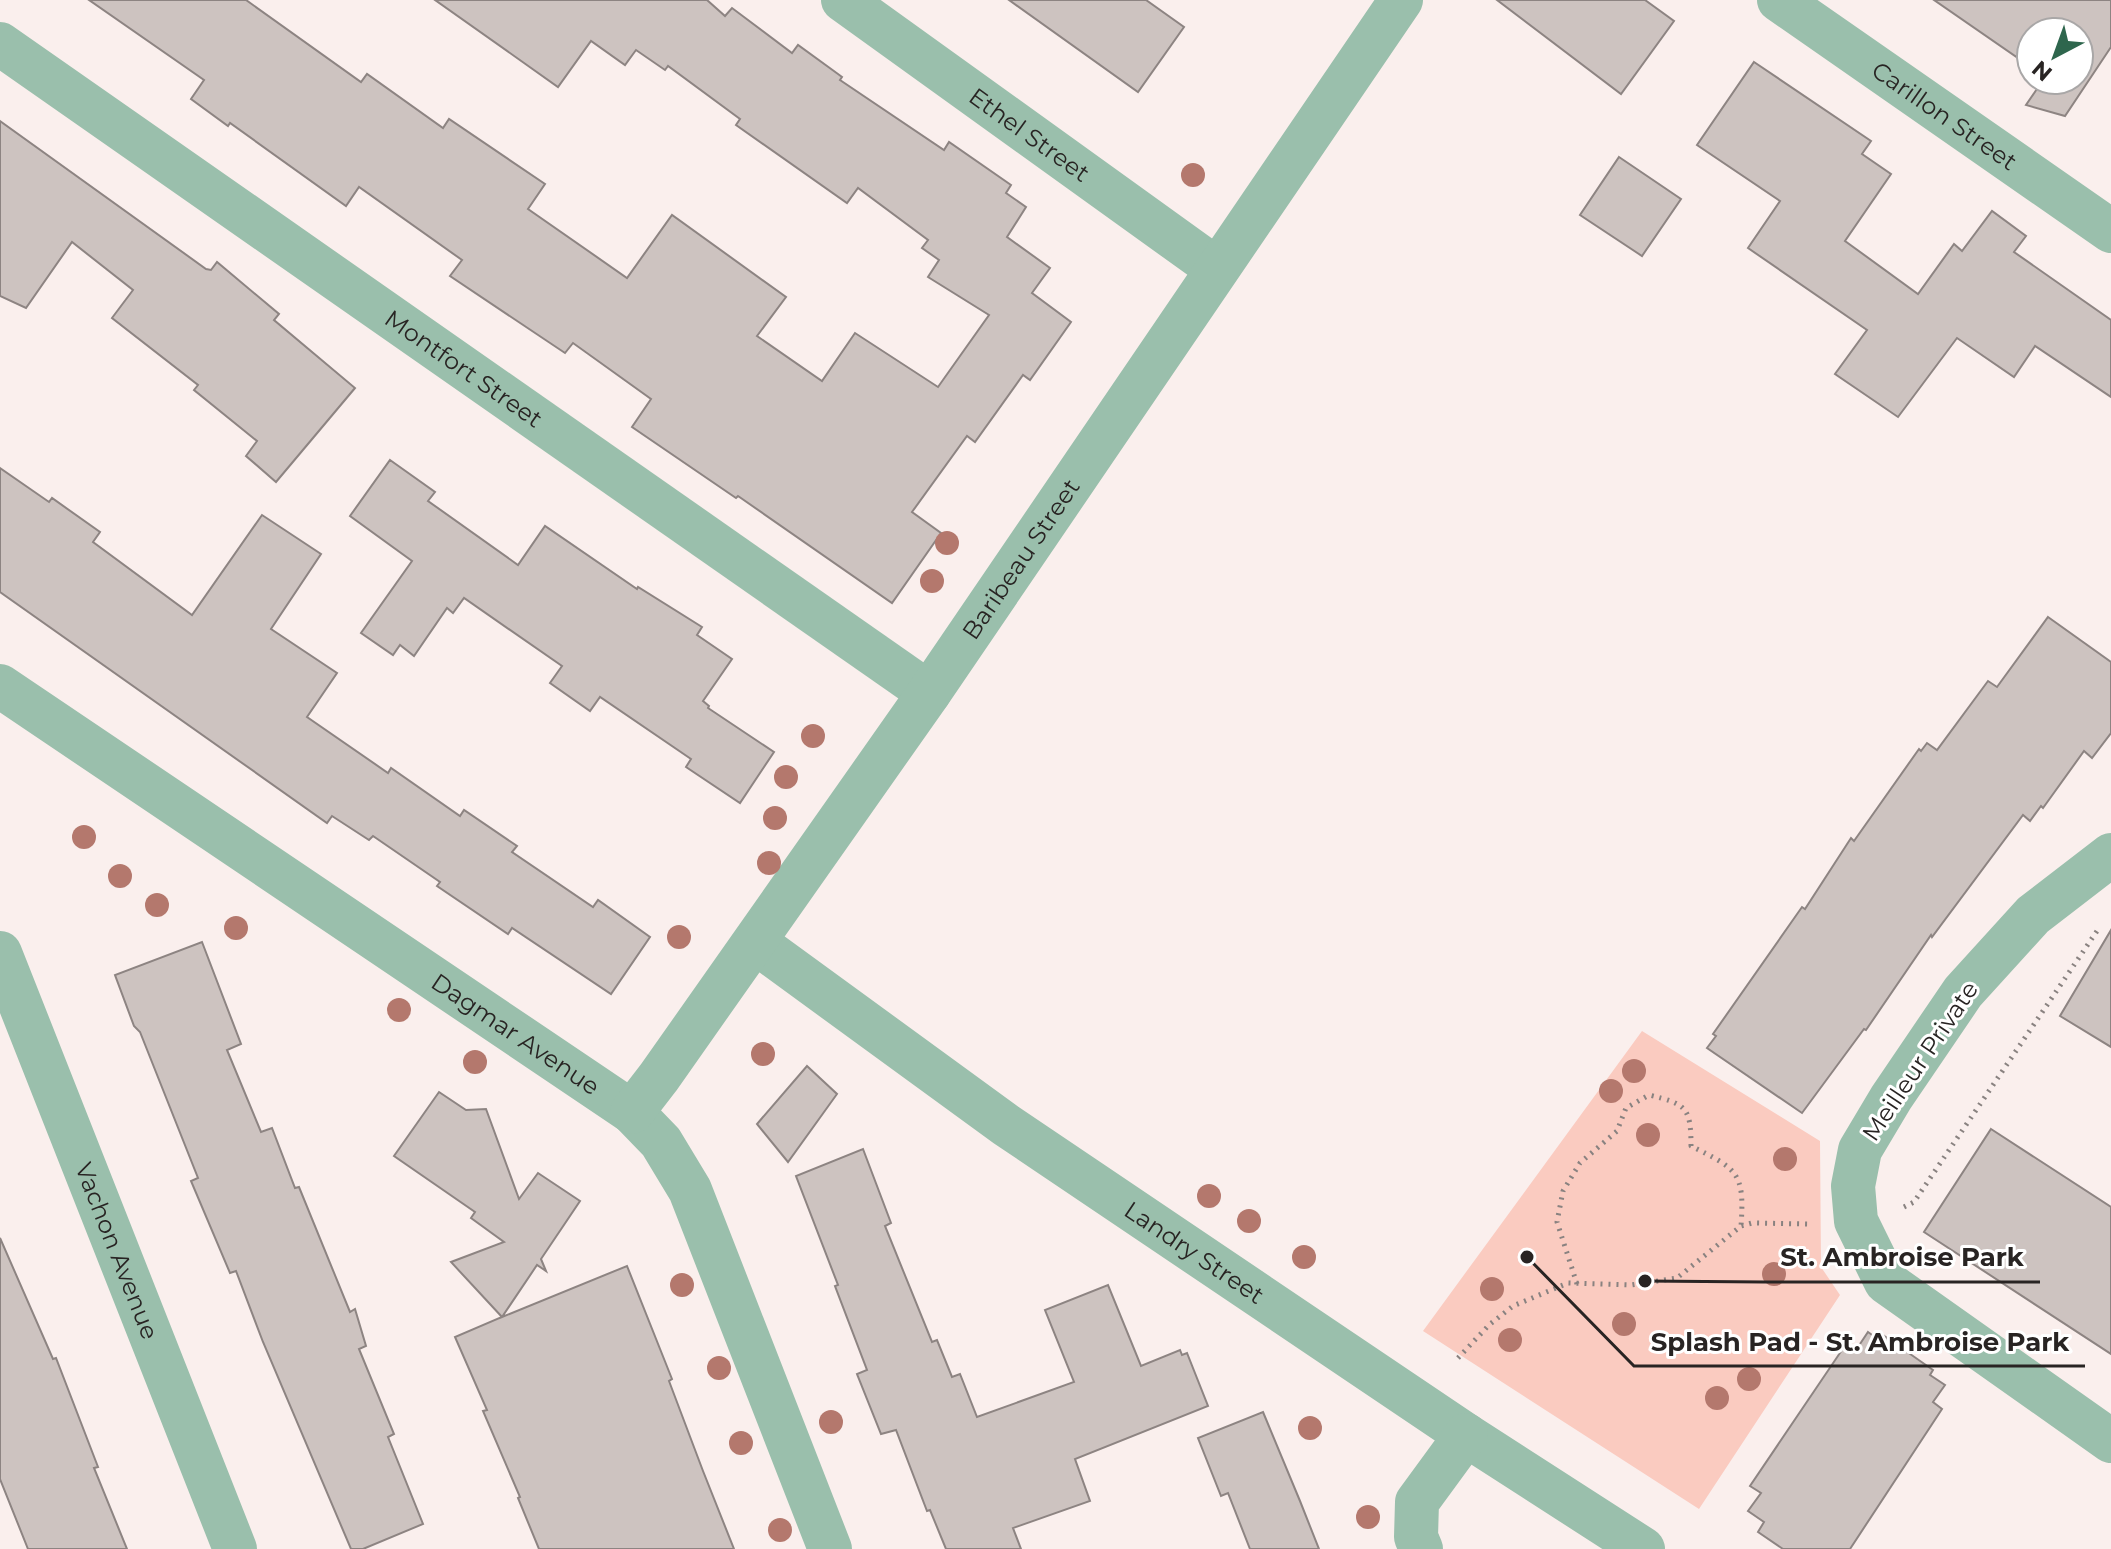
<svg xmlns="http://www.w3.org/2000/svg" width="2111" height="1549" font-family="Montserrat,sans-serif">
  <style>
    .green { fill: #facbc0 }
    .building { fill: #cdc3c0; stroke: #8d8482; stroke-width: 2 }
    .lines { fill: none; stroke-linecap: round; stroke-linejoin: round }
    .path { stroke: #898280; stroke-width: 5; stroke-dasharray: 2 6; stroke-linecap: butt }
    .street { stroke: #9abfac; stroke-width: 44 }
    .tree { fill: #b4786d }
    .labels { text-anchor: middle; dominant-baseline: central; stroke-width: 6; stroke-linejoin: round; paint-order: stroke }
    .street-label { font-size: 24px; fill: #282423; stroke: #fff }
    .leader { fill: none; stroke: #282423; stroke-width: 3 }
    .callout-dot { fill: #282423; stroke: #fff; stroke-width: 3 }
    .callout-label { font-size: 26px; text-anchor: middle; font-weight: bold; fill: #282423; stroke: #fff; stroke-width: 6; stroke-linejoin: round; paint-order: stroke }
  </style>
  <rect width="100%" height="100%" fill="#faefed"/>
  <path class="green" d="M1642,1031L1820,1141L1821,1267L1840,1295L1699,1509L1423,1331Z"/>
  <g class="building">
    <path d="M89,0H246L361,82L367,74L443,128L449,119L545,184L528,209L627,278L672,215L786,297L757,336L822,381L855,333L938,387L989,315L928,277L939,260L922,248L928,240L858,188L847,203L736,125L740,119L668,66L665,70L636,50L625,65L591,41L558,87L435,0H707L725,16L732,8L792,53L798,45L838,74L842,77L840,80L944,150L949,142L1011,185L1006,193L1026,207L1007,237L1050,268L1032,293L1071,322L1030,380L1023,375L975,442L967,436L912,512L941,533L892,603L738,496L736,498L632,427L651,399L573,343L565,353L450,276L462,260L359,187L346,206L230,123L228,126L191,99L204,80Z"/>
    <path d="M1009,0H1146L1184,27L1138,92Z"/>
    <path d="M1497,0H1645L1674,21L1621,94Z"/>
    <path d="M1934,0H2111V47L2065,116L2026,105L2043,80H2079V32H2031V67Z"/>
    <path d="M1754,62L1871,141L1862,154L1891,174L1845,241L1918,294L1954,244L1962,251L1992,211L2026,236L2014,252L2111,320V397L2035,346L2014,377L1957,338L1898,417L1835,374L1867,330L1748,248L1780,201L1697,145Z"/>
    <path d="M0,121L206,269L211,270L217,262L279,314L274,320L355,388L276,482L246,456L257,441L194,390L198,385L112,318L133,290L72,242L26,308L0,296Z"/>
    <path d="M1619,157L1681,199L1642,256L1580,215Z"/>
    <path d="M390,460L435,492L428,501L518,565L545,526L637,589L638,587L702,627L697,635L732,659L703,701L709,706L708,708L774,752L740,803L686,767L691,759L600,697L590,711L550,683L562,666L464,598L453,613L447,608L414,656L400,645L393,655L361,633L412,561L350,516Z"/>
    <path d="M0,468L49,502L52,498L100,532L93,542L192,615L262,515L321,554L271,629L337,673L307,717L388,773L391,768L460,816L464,810L517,846L512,852L593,907L598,900L650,937L611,994L512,928L508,934L437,886L440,882L373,836L369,840L332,816L327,823L0,592Z"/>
    <path d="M2048,617L2111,662V733L2092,758L2084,751L2043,808L2041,806L2030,821L2023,815L1932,937L1931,935L1866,1030L1864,1029L1802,1113L1707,1048L1716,1036L1713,1034L1802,907L1805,909L1851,838L1854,841L1919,749L1921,751L1927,743L1937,750L1988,681L1997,687Z"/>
    <path d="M2111,930V1047L2060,1016Z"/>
    <path d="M202,942L241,1044L227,1050L261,1132L272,1128L295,1188L299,1187L350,1312L355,1309L366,1346L359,1349L394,1434L388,1437L423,1524L363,1549H351L263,1342L236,1271L230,1273L191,1181L198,1178L140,1032L134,1026L115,975Z"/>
    <path d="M807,1066L837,1094L788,1162L757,1124Z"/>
    <path d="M439,1092L466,1110L486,1109L519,1199L538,1173L580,1201L541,1259L546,1271L537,1265L502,1317L627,1266L672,1379L669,1381L703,1471L734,1549H539L518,1498L520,1497L483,1411L487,1410L455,1337L502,1317L451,1262L504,1242L471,1218L475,1212L394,1156Z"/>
    <path d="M1991,1129L2111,1207V1354L1924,1232Z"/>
    <path d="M863,1149L891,1223L885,1226L932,1342L937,1340L952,1377L960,1374L977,1417L1074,1382L1045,1310L1108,1285L1141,1366L1180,1350L1182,1355L1187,1353L1208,1406L1075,1459L1090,1501L1013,1528L1021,1549H946L930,1510L927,1511L896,1430L881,1434L857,1374L867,1370L835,1286L838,1285L796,1176Z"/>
    <path d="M0,1238L53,1359L56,1358L98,1467L94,1468L127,1549H28L0,1479Z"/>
    <path d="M1868,1332L1879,1340L1883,1335L1933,1370L1930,1375L1945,1385L1933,1402L1942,1409L1850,1549H1783L1758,1532L1764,1522L1748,1511L1761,1493L1750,1486L1846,1344L1856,1350Z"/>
    <path d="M1263,1412L1300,1501L1319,1549H1250L1228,1493L1221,1496L1198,1438Z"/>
  </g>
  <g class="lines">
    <g class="path">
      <path d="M1904,1207L1914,1202L2099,928"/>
      <path d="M1577,1284L1557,1222L1563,1191L1580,1163L1617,1131L1626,1108L1649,1095C1686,1104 1691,1107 1691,1146C1737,1169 1745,1172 1741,1226"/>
      <path d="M1458,1358L1489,1325L1513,1306L1568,1283L1631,1285L1677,1278L1741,1226L1752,1223L1809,1224"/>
    </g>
    <g class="street">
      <path id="s1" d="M843,0L1217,269"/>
      <path id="s2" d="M1779,0L2111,231"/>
      <path id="s3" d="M0,44L929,693"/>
      <path id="s4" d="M0,686L632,1112L661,1142L690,1190L830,1549"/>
      <path d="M2111,855L2033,915L1963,992L1891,1098L1860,1150L1853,1186L1856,1221L1886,1282L2111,1441"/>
      <path id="s5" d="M755,942L1006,1125L1466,1435L1643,1549"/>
      <path id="s6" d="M0,953L235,1549"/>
      <path id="s7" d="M632,1112L659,1077L929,693L1401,0"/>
      <path d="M1421,1549L1416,1537L1417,1502L1466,1435"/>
    </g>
  </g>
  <g class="tree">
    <circle cx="1193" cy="175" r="12"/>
    <circle cx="947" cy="543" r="12"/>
    <circle cx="932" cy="581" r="12"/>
    <circle cx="813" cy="736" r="12"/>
    <circle cx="786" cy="777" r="12"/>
    <circle cx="775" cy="818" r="12"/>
    <circle cx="84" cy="837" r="12"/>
    <circle cx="769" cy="863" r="12"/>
    <circle cx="120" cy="876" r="12"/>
    <circle cx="157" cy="905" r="12"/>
    <circle cx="236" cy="928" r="12"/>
    <circle cx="679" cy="937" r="12"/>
    <circle cx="399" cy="1010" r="12"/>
    <circle cx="763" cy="1054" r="12"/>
    <circle cx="475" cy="1062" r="12"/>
    <circle cx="1634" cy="1071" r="12"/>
    <circle cx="1611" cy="1091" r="12"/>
    <circle cx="1648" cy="1135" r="12"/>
    <circle cx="1785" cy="1159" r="12"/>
    <circle cx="1209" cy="1196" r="12"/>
    <circle cx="1249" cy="1221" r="12"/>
    <circle cx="1304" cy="1257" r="12"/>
    <circle cx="1774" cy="1274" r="12"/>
    <circle cx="682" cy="1285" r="12"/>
    <circle cx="1492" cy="1289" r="12"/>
    <circle cx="1624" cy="1324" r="12"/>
    <circle cx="1510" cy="1340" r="12"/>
    <circle cx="719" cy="1368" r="12"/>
    <circle cx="1749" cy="1379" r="12"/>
    <circle cx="1717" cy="1398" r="12"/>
    <circle cx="831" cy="1422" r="12"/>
    <circle cx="1310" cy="1428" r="12"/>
    <circle cx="741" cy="1443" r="12"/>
    <circle cx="1368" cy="1517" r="12"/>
    <circle cx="780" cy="1530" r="12"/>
  </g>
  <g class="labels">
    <g class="street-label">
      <text stroke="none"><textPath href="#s2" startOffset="202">Carillon Street</textPath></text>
      <text stroke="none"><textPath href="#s1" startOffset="230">Ethel Street</textPath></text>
      <text stroke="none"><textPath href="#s3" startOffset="566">Montfort Street</textPath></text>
      <text stroke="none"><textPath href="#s7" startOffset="676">Baribeau Street</textPath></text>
      <text stroke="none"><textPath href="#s4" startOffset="622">Dagmar Avenue</textPath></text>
      <text transform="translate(1920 1061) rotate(-56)">Meilleur Private</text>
      <text stroke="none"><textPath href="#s6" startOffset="320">Vachon Avenue</textPath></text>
      <text stroke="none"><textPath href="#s5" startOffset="538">Landry Street</textPath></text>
    </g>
  </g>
  <path class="leader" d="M1645 1281L1764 1282H2040M1527 1257L1634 1366H2085"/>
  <g class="callout-dot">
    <circle cx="1645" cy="1281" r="8"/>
    <circle cx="1527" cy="1257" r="8"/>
  </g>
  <g class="callout-label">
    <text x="1902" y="1266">St. Ambroise Park</text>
    <text x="1860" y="1351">Splash Pad - St. Ambroise Park</text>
  </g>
  <g transform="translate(2055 56) rotate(221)"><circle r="38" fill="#ffffff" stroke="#a9a7a7" stroke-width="2"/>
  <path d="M0-6L14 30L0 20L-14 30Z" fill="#2e664d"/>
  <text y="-12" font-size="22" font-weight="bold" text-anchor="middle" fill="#282423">N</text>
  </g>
</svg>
